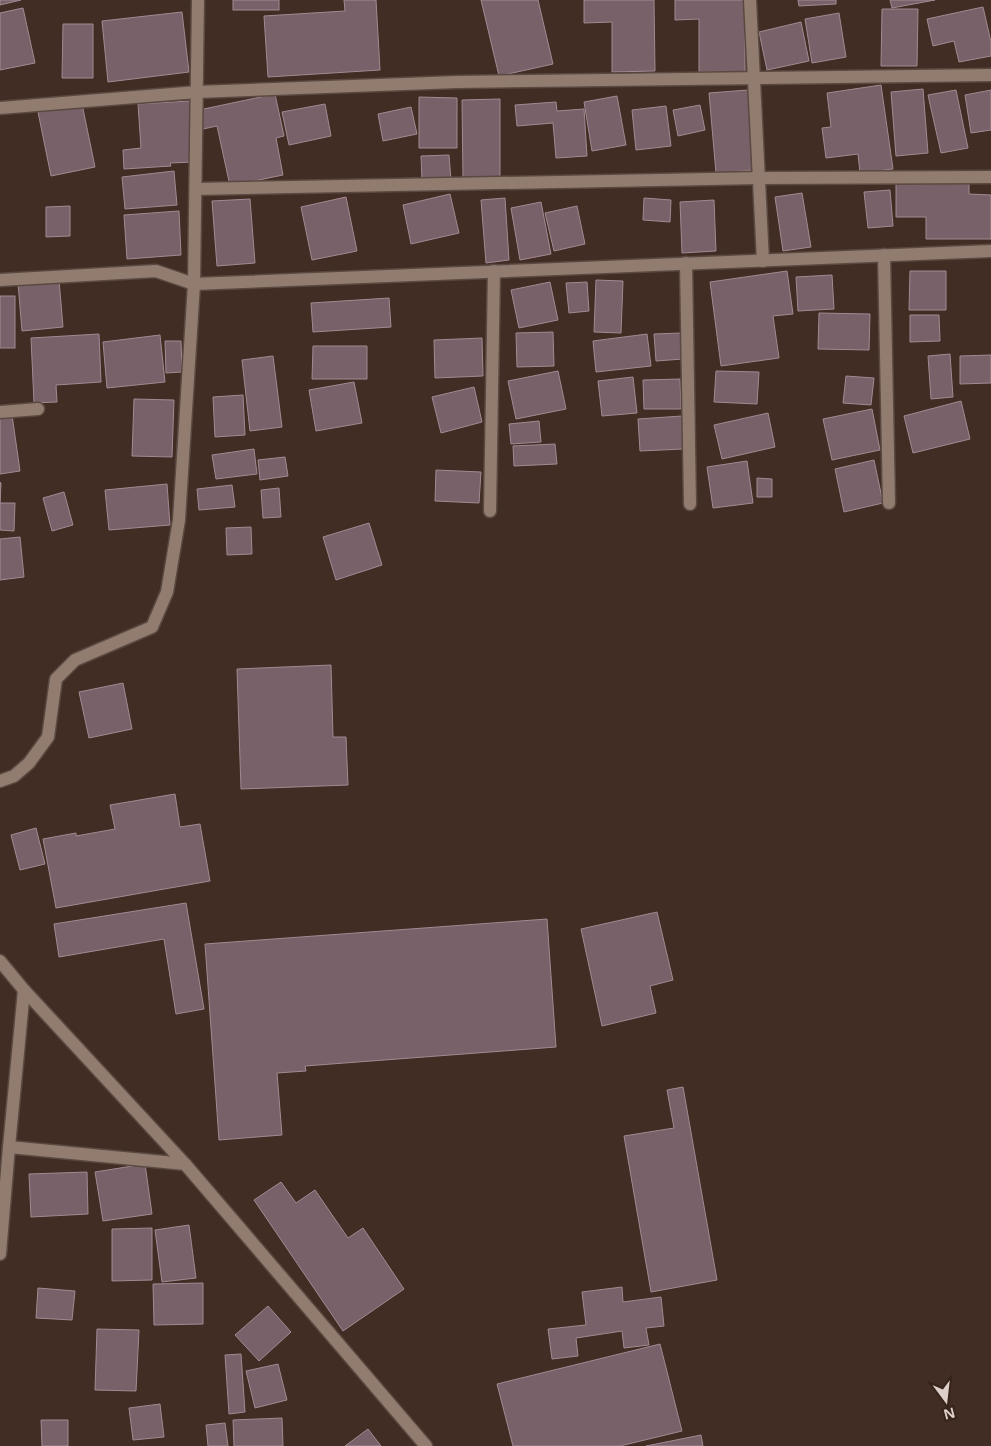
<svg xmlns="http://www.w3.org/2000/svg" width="991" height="1446" font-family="'Open Sans',sans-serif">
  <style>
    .building { fill: #796169; stroke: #a38993 }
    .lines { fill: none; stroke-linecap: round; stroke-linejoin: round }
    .street-casing { stroke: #5a4941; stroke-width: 15 }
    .secondary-casing { stroke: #5a4941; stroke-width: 15 }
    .street { stroke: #927b6f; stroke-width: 12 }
    .secondary { stroke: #927b6f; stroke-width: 12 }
  </style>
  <rect width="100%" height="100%" fill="#412d23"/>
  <g class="building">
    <path d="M0,0H21L0,5Z"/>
    <rect x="233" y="0" width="46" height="10"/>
    <path d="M344,0H376L380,70L268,77L264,16L345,11Z"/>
    <path d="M481,0H538L553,64L499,76Z"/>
    <path d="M584,0H654L655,71L612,72V22L584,23Z"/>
    <path d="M675,0H745V72H699V19L675,20Z"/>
    <path d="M798,0H836V4L799,6Z"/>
    <path d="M890,0H935L892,8Z"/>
    <path d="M983,7L991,42V56L959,62L954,41L933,46L927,19Z"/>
    <path d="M23,8L35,63L0,70V13Z"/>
    <path d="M882,9H918L917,66H881Z"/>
    <path d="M182,12L189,72L108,82L102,21Z"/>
    <path d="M839,13L846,57L812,63L805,19Z"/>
    <path d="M801,22L809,61L767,70L759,32Z"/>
    <path d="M63,24H93V78H62Z"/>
    <path d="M881,85L893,169L860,173L858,154L826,158L822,128L831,127L827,93Z"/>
    <path d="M923,89L928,153L896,156L891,92Z"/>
    <path d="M748,90L754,170L716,173L709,93Z"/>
    <path d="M956,90L968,148L941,153L928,95Z"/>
    <path d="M991,90V130L971,133L965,95Z"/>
    <path d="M275,94L284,136L276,138L283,175L230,186L217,126L203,129L199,110Z"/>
    <path d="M617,96L626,145L592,151L584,102Z"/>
    <path d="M419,97L457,98V148H419Z"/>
    <path d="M500,99V181H463L462,100Z"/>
    <path d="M190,101L194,162L170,163L171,166L124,169L123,150L141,148L138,104Z"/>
    <path d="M556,102L557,111L584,109L587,156L556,158L553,123L517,126L515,105Z"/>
    <path d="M82,104L95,167L51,176L38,112Z"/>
    <path d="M325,104L331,136L289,145L282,112Z"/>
    <path d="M700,105L705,130L678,136L673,110Z"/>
    <path d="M666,106L671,146L636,150L632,110Z"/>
    <path d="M411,107L417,134L383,141L378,114Z"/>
    <path d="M449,155L451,180L422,181L421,156Z"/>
    <path d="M174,171L177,205L125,209L122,177Z"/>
    <path d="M969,180V194L991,195V239H926V217H896V181Z"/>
    <path d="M890,190L893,226L868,228L864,192Z"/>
    <path d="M802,193L811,247L783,251L775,197Z"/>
    <path d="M450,194L459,233L411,244L403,205Z"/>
    <path d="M346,197L357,251L312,260L301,207Z"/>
    <path d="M505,198L509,260L486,263L481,200Z"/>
    <path d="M644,198L671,200L670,222L643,220Z"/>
    <path d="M250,199L255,263L217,266L212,201Z"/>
    <path d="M714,200L716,251L682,253L680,202Z"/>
    <path d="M541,202L551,254L520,260L511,208Z"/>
    <path d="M70,206V236L46,237V207Z"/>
    <path d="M577,206L585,244L554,251L545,213Z"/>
    <path d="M179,211L181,255L127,259L124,215Z"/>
    <path d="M787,271L793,314L773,316L779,358L721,366L710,282Z"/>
    <path d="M910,271H946V310H909Z"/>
    <path d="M832,275L834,309L798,311L796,277Z"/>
    <path d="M59,280L63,327L22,331L18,283Z"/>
    <path d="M596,280L623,281L621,333L594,332Z"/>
    <path d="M550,282L558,320L519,328L511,290Z"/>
    <path d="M587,282L589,311L569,313L566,283Z"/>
    <rect x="0" y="296" width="15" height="52"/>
    <path d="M389,298L391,327L313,332L311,303Z"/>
    <path d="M819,313L870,314L869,350L818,349Z"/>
    <path d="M910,315H939L940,341L910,342Z"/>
    <path d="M553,332L554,366L517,367L516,333Z"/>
    <path d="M681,333L683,359L656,361L654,334Z"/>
    <path d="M99,334L101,382L56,385L57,402L34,403L31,338Z"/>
    <path d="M647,334L651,366L596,372L593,341Z"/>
    <path d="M160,335L165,382L107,388L103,342Z"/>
    <path d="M482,338L483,376L435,378L434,340Z"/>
    <path d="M165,341H181L182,372L166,373Z"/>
    <path d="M313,346H367V379H312Z"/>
    <path d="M950,354L953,397L931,399L928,356Z"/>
    <path d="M991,355V383L960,384V356Z"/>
    <path d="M273,356L282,427L250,431L242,360Z"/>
    <path d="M558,371L566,409L516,419L508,381Z"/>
    <path d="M716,371L759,372L757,404L714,402Z"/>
    <path d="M846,376L874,378L871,405L843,403Z"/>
    <path d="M633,377L637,413L602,416L598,381Z"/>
    <path d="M680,379L681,409H644L643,380Z"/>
    <path d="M354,382L362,423L316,431L309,390Z"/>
    <path d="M474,387L482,422L441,433L432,397Z"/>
    <path d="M243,395L245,435L215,437L213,397Z"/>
    <path d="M134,399L174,400L172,457L132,456Z"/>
    <path d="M961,401L970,439L913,453L904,416Z"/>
    <path d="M872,409L880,450L832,460L823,419Z"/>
    <path d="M768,413L775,447L722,459L714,425Z"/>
    <path d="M12,415L20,471L0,474V417Z"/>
    <path d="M682,416L683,449L640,451L638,419Z"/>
    <path d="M539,421L541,442L511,444L509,424Z"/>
    <path d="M555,444L557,464L514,466L513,446Z"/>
    <path d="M254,449L257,474L216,479L212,455Z"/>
    <path d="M285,457L288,476L260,480L258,460Z"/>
    <path d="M874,460L883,503L844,512L835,469Z"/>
    <path d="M747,461L753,503L713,508L707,467Z"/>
    <path d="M436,470L481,472L479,503L435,501Z"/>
    <path d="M757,478L772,479V497H757Z"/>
    <path d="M0,482L1,483L0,503H15L14,531L0,530Z"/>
    <path d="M167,484L170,525L109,530L105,490Z"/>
    <path d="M232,485L235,507L199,510L197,489Z"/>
    <path d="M279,488L281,517L263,518L261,490Z"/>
    <path d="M64,492L73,525L52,531L43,498Z"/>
    <path d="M369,523L382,565L336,580L323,537Z"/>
    <path d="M251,527L252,554L227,555L226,528Z"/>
    <path d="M20,537L24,577L0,580V539Z"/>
    <path d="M331,665L333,737H346L348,785L241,789L237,669Z"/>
    <path d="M123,683L132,729L89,738L79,692Z"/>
    <path d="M175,794L180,827L200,824L210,881L56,908L43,839L76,833V836L115,829L110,805Z"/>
    <path d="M36,828L45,864L20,870L11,835Z"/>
    <path d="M186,903L204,1009L176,1014L164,939L59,957L54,924Z"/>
    <path d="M657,912L673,980L650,986L656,1013L602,1026L581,929Z"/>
    <path d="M547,919L556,1047L305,1066L306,1071L277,1073L282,1135L219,1140L205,944Z"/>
    <path d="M683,1087L717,1280L651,1292L624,1136L674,1128L667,1090Z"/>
    <path d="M145,1164L152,1214L103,1221L95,1172Z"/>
    <path d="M87,1172L88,1214L31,1217L29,1174Z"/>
    <path d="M281,1182L296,1203L315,1190L348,1238L363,1228L404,1289L343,1331L254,1200Z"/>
    <path d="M189,1225L196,1278L162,1282L155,1230Z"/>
    <path d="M152,1228V1280L112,1281V1229Z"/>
    <path d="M203,1283V1324L154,1325L153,1284Z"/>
    <path d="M622,1287L623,1302L661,1297L664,1326L646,1328L649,1345L624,1348L622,1331L576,1338L578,1356L552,1359L548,1329L586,1325L582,1292Z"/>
    <path d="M38,1288L75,1291L72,1320L36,1318Z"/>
    <path d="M268,1306L291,1332L259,1361L235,1335Z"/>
    <path d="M97,1329L139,1330L136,1391L95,1390Z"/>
    <path d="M660,1344L682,1431L620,1446H513L497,1384Z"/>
    <path d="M241,1354L245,1412L229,1414L225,1355Z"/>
    <path d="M278,1364L287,1400L255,1408L246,1371Z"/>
    <path d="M160,1404L164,1437L133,1440L129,1408Z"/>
    <path d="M282,1418L283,1446H234L233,1420Z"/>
    <path d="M41,1420H68V1446H42Z"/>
    <path d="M225,1423L228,1446H208L206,1425Z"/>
    <path d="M368,1429L381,1446H345Z"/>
    <path d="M701,1435L703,1446H646Z"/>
  </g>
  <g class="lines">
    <g class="street-casing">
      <g id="street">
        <path d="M750,0L763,261"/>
        <path d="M0,108L197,92L457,82L991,75"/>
        <path d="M196,189L759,178L991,177"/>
        <path d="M884,255L889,503"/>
        <path d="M686,263L690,504"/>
        <path d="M0,280L156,271L194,284L991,251"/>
        <path d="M0,412L38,409"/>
        <path d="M490,511L494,271"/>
        <path d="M0,781L14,776L29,763L48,737L56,679L75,660L152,627L167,592L179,520L194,284L198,0"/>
        <path d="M9,1147L185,1164"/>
        <path d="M0,1254L9,1147L24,990"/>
      </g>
    </g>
    <g class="secondary-casing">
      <path id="secondary" d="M0,961L24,990L185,1164L426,1446"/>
    </g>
    <use href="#street" class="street"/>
    <use href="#secondary" class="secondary"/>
  </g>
  <g transform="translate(946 1401) rotate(165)" stroke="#36231a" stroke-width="4" paint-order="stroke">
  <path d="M0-4L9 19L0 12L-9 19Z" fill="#dccfc9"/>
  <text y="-8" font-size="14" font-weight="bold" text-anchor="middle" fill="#dccfc9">N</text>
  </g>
</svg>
